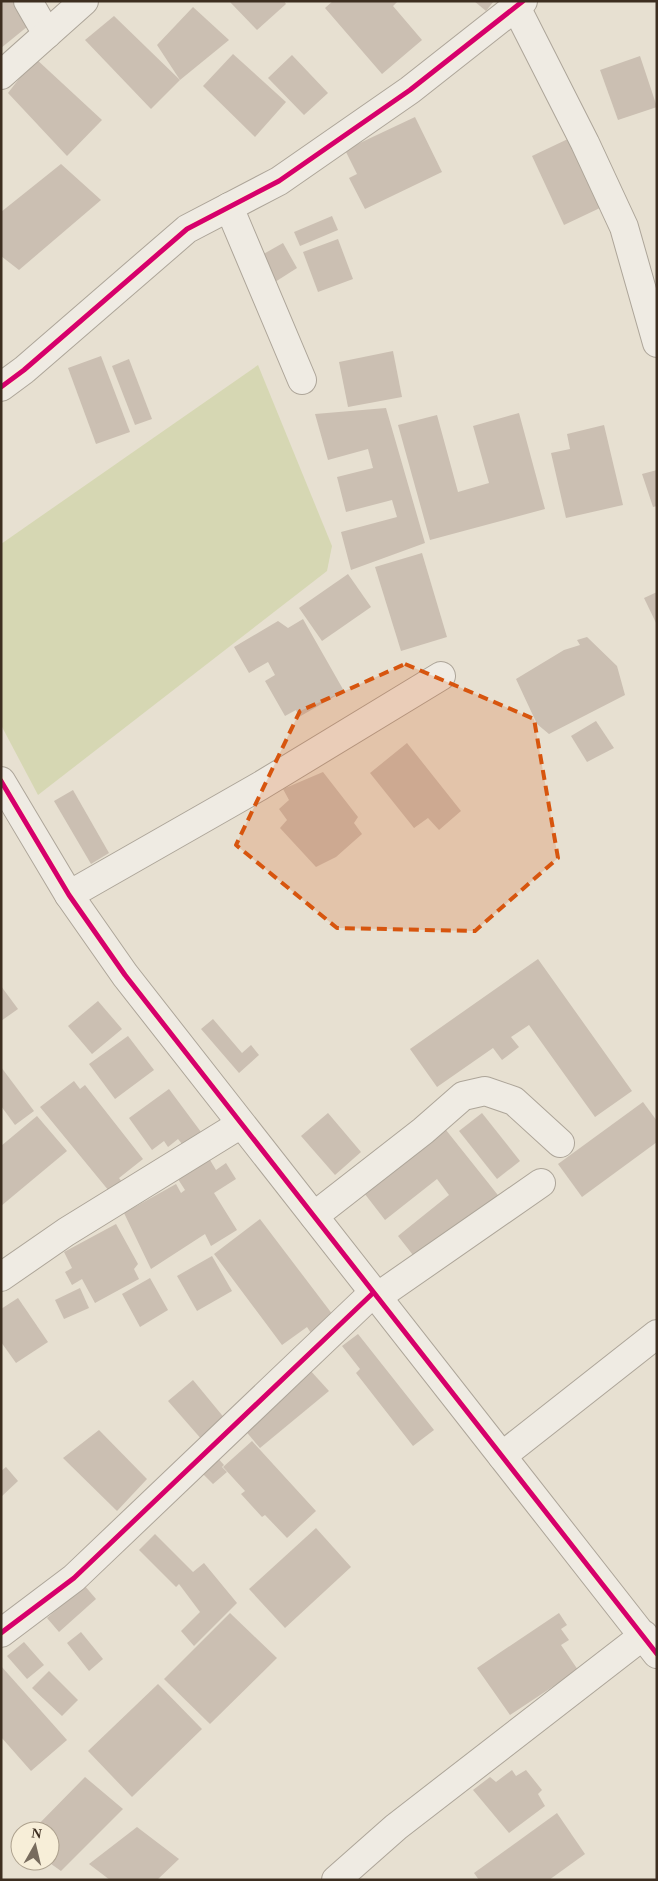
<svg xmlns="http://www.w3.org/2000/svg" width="658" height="1881" font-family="Georgia,serif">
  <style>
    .green { fill: #d6d7b3 }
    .building { fill: #cbbfb2 }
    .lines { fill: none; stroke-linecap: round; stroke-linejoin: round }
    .minor-casing { stroke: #ada599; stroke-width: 30 }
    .minor { stroke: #efebe3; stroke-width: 28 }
    .cycleway-casing { stroke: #f7eed8; stroke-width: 8 }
    .cycleway { stroke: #d6006c; stroke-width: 5 }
    .marked { fill: #d7550e; fill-opacity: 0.2; stroke: #d7550e; stroke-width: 4; stroke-dasharray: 10 6; stroke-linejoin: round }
  </style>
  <rect width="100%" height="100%" fill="#e7e0d1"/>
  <path class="green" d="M258,365L332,546L327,571L38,795L1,725V544Z"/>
  <g class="building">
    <path d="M1,1H17L33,22L1,48Z"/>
    <path d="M229,1H284L286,4L257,30Z"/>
    <path d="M333,1H398L393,6L422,40L382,74L325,8Z"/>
    <path d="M474,1H494L486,11Z"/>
    <path d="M193,7L229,40L180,80L157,45Z"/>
    <path d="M114,16L180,80L151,109L85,40Z"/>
    <path d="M233,54L286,102L255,137L203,86Z"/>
    <path d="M292,55L328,93L304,115L268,78Z"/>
    <path d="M640,56L657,107L618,120L600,70Z"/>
    <path d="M35,58L102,120L67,156L8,93Z"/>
    <path d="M415,117L442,172L365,209L349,178L357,174L345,150Z"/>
    <path d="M570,138L602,207L564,225L532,156Z"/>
    <path d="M61,164L101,200L19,270L1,256V212Z"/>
    <path d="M332,216L338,230L300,246L294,232Z"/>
    <path d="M338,239L353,279L318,292L303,252Z"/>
    <path d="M283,243L297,268L275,282L260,256Z"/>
    <path d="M393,351L402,397L348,407L339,362Z"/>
    <path d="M101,356L130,432L96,444L68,368Z"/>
    <path d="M129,359L152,419L135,425L112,366Z"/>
    <path d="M386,408L425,543L351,570L341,532L397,517L392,500L346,512L337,477L373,468L368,449L328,460L315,414Z"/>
    <path d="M519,413L545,509L430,540L398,425L437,415L458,492L489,483L473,426Z"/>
    <path d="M604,425L623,505L566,518L551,453L570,449L567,434Z"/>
    <path d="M657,470V506L653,507L642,474Z"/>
    <path d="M422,553L447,637L401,651L375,567Z"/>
    <path d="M348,574L371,607L322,641L299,608Z"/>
    <path d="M657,592V625L644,598Z"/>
    <path d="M303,619L344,691L299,717L296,710L285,716L265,681L275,675L268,662L249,673L234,647L278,621L288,628Z"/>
    <path d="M587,637L617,666L625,695L549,734L537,724L516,679L564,650L580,645L577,640Z"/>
    <path d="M596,721L614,748L587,762L571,736Z"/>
    <path d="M407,743L461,811L439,830L428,818L414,828L370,773Z"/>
    <path d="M323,772L358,817L354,823L362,834L336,857L316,867L280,828L287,820L279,809L289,800L283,789Z"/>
    <path d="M73,790L109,853L91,864L54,801Z"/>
    <path d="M538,959L632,1091L595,1117L529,1025L511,1037L519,1047L502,1060L493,1048L437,1087L410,1049Z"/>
    <path d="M1,986L18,1009L1,1021Z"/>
    <path d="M98,1001L122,1029L92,1054L68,1026Z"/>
    <path d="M213,1019L242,1053L251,1045L259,1055L239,1073L201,1029Z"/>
    <path d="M128,1036L154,1070L115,1099L89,1064Z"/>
    <path d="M1,1067L34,1111L15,1125L1,1106Z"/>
    <path d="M74,1081L80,1089L85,1085L143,1159L119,1178L122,1182L109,1191L40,1107Z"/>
    <path d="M169,1089L201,1132L183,1145L178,1139L168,1147L164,1141L152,1150L129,1118Z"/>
    <path d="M643,1102L657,1121V1142L582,1197L558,1164Z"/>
    <path d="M328,1113L361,1152L335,1175L301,1136Z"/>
    <path d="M482,1113L520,1161L497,1179L459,1131Z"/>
    <path d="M37,1116L67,1151L1,1206V1146Z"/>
    <path d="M442,1125L505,1204L424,1269L398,1236L449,1195L437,1179L385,1220L361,1189Z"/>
    <path d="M207,1155L216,1170L226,1163L236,1179L214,1193L237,1230L211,1246L205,1234L151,1269L124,1213L176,1184L181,1193L185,1190L176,1176Z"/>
    <path d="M260,1219L336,1319L313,1336L307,1327L282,1345L214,1254Z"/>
    <path d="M116,1224L138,1264L134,1269L139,1279L95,1303L82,1279L72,1285L65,1272L72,1268L64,1252Z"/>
    <path d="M212,1256L232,1291L197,1311L177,1276Z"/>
    <path d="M150,1278L168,1310L140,1327L122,1294Z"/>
    <path d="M80,1288L89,1308L64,1319L55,1300Z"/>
    <path d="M18,1298L48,1342L16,1363L1,1342V1309Z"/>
    <path d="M358,1334L434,1430L413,1446L356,1373L360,1369L342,1346Z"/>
    <path d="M309,1369L329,1391L260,1448L243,1428Z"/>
    <path d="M193,1380L226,1420L203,1441L168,1401Z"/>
    <path d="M99,1430L147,1479L117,1511L63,1458Z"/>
    <path d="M252,1441L316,1511L287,1538L265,1515L262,1517L241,1494L245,1491L223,1467Z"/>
    <path d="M216,1456L224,1465L222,1467L227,1472L213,1484L200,1471Z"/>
    <path d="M6,1467L18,1481L1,1497V1471Z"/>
    <path d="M316,1528L351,1567L285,1628L249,1589Z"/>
    <path d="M155,1534L193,1572L204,1563L237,1603L194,1646L181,1631L200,1612L179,1584L176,1587L139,1550Z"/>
    <path d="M84,1585L96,1599L59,1632L47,1618Z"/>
    <path d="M230,1613L277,1658L210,1724L164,1679Z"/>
    <path d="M559,1613L567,1625L561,1629L569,1640L561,1645L578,1670L510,1715L477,1668Z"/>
    <path d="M81,1632L103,1659L89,1671L67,1643Z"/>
    <path d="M24,1642L44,1665L27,1679L7,1656Z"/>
    <path d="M1,1666L67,1740L31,1771L1,1737Z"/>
    <path d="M49,1671L78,1700L62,1716L32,1688Z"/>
    <path d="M158,1684L202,1729L132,1797L88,1751Z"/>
    <path d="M512,1770L516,1776L526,1770L542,1790L538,1794L545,1806L509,1833L473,1790L490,1777L496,1782Z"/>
    <path d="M85,1777L123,1809L61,1871L47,1861H50V1831H32Z"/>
    <path d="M557,1813L585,1854L549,1880H479L474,1873Z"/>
    <path d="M137,1827L179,1859L157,1880H110L89,1864Z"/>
  </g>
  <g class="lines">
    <g class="minor-casing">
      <g id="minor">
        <path d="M28,1L47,34"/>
        <path d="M516,7L585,143L624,227L657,343"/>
        <path d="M1,75L84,1"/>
        <path d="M229,207L302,380"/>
        <path d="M1,387L24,370L187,229L279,181L410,90L523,1"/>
        <path d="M1,781L69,895L125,975L657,1654"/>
        <path d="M69,895L260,786L441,676"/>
        <path d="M314,1216L423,1131L463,1096L485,1091L514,1101L560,1143"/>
        <path d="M1,1277L66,1232L241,1124"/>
        <path d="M377,1297L541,1183"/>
        <path d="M502,1456L657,1334"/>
        <path d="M1,1633L74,1578L373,1293"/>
        <path d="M336,1880L396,1827L644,1635"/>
      </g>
    </g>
    <use href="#minor" class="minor"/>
    <g class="cycleway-casing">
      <g id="cycleway">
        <path d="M1,387L24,370L187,229L279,181L410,90L523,1"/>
        <path d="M1,781L69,895L125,975L657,1654"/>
        <path d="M1,1633L74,1578L373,1293"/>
      </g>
    </g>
    <use href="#cycleway" class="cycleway"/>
  </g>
  <path class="marked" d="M405,664L534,719L558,858L475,931L337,928L236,845L300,711Z"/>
  <rect width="658" height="1881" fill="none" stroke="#3d2e20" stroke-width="5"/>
  <g transform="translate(35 1846) rotate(8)"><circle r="24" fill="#f7eed8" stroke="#ada18e"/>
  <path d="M0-4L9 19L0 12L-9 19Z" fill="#786c5e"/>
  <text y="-8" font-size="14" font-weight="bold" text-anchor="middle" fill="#3d2e20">N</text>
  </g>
</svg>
